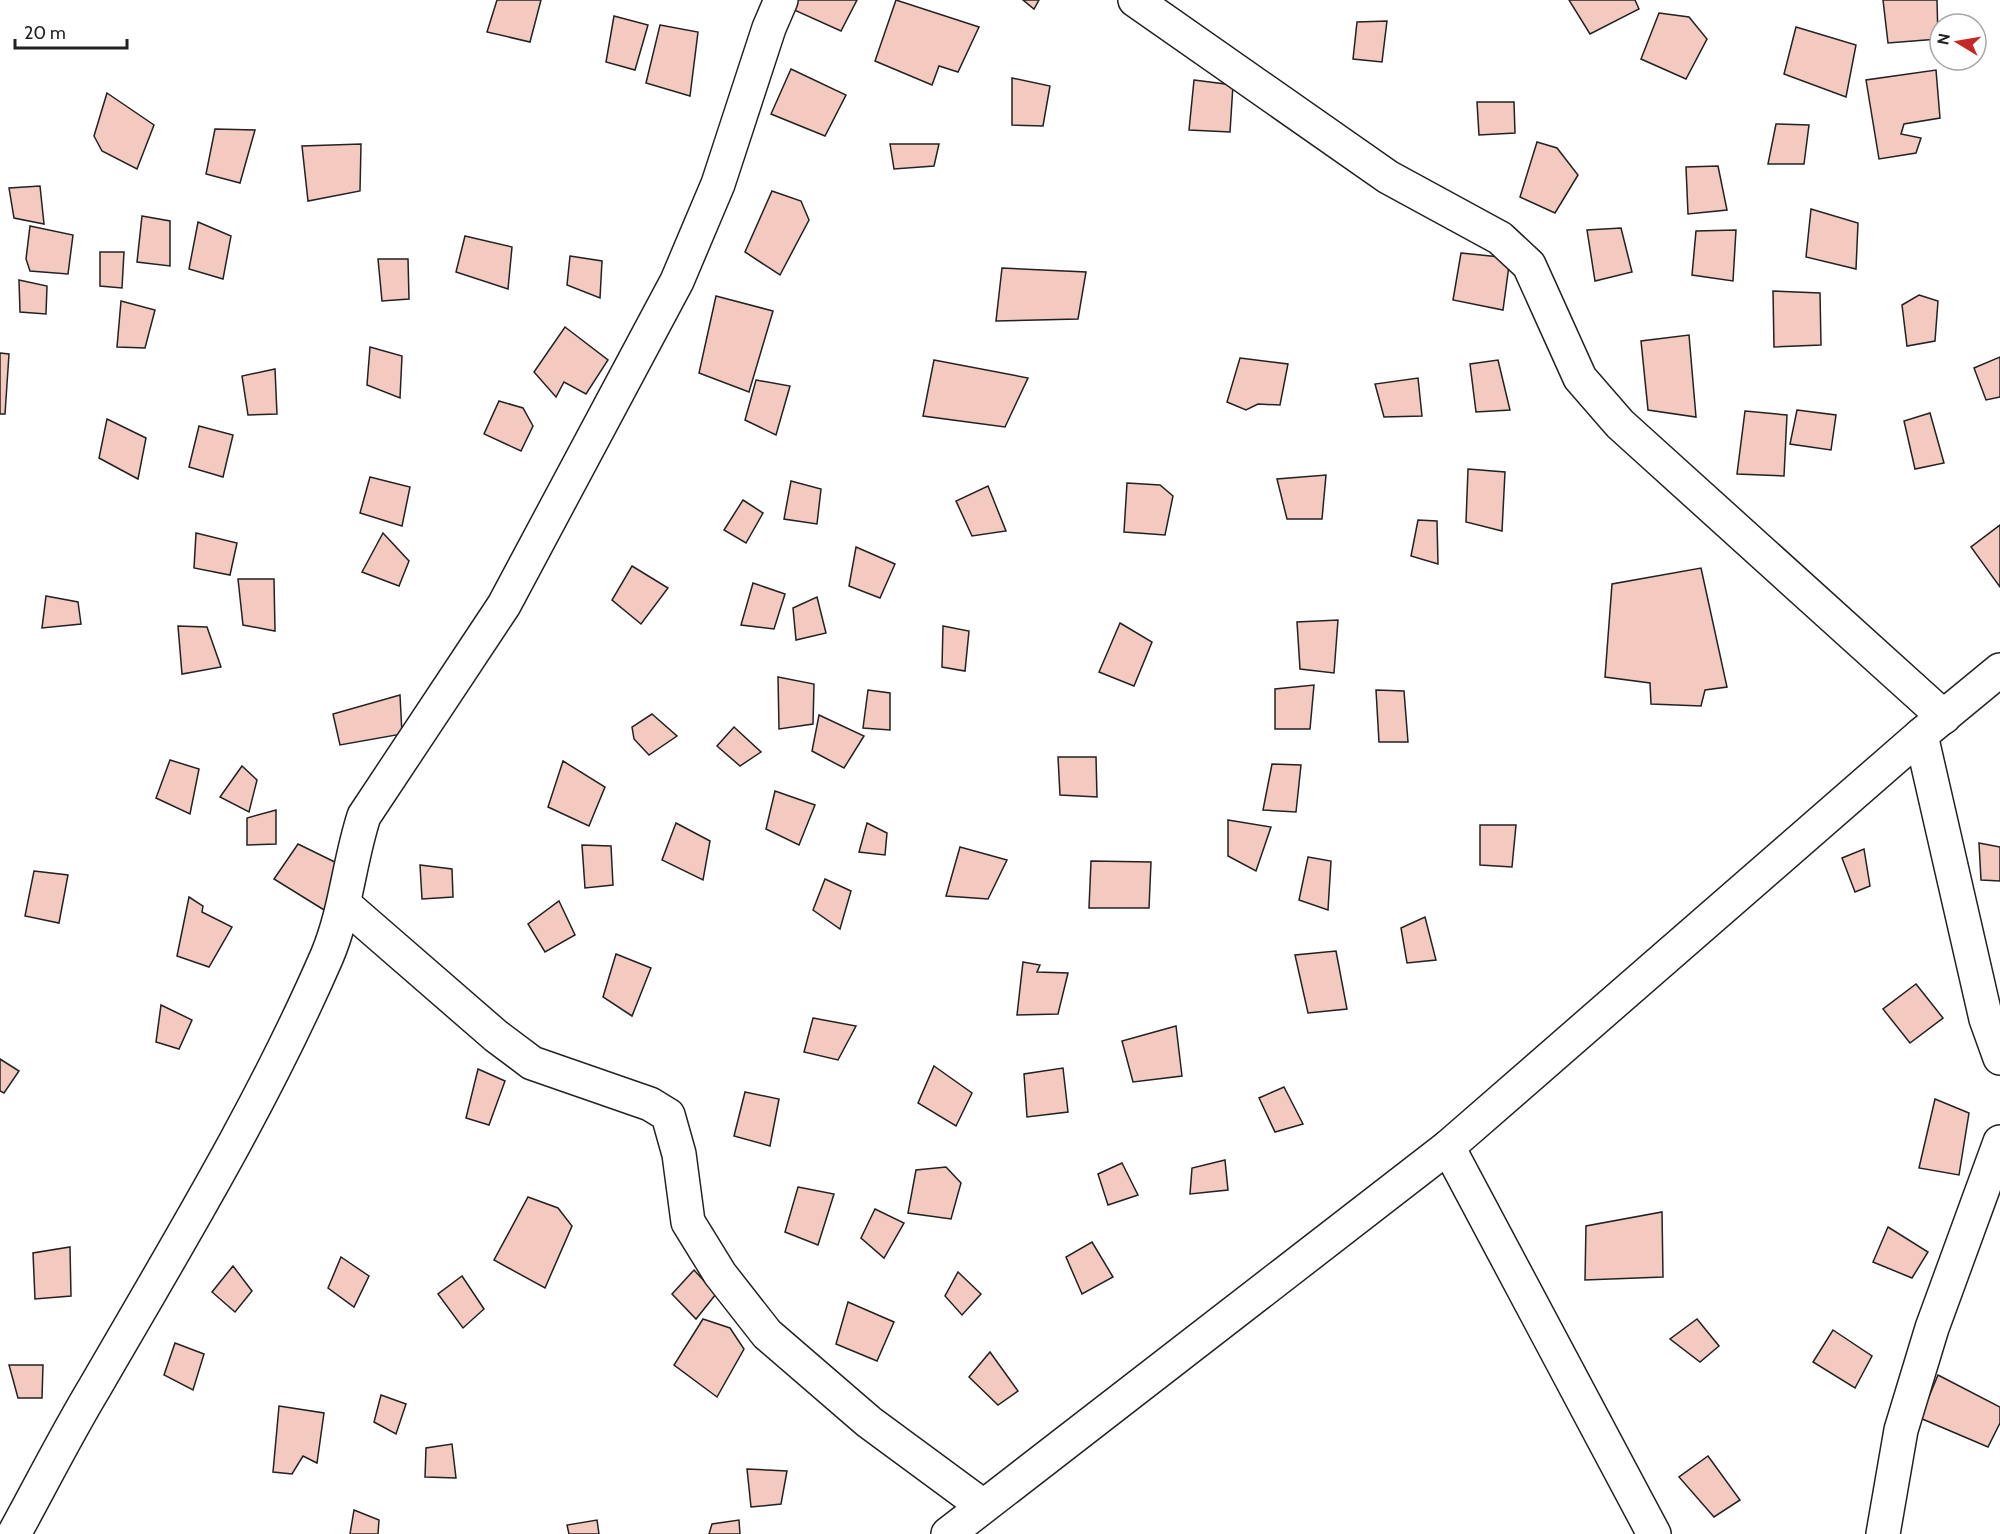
<svg xmlns="http://www.w3.org/2000/svg" width="2000" height="1534" font-family="Cabin,sans-serif">
  <style>
    .building { fill: #f3c9c0; stroke: #222; stroke-width: 1.5 }
    .lines { fill: none; stroke-linecap: round; stroke-linejoin: round }
    .minor-casing { stroke: #222; stroke-width: 36 }
    .minor { stroke: #fff; stroke-width: 33 }
  </style>
  <rect width="100%" height="100%" fill="#fff"/>
  <g class="building">
    <path d="M497,0H541L530,42L487,32Z"/>
    <path d="M797,0H857L841,31L792,9Z"/>
    <path d="M896,0L979,27L958,72L939,66L932,85L875,61Z"/>
    <path d="M1023,0H1039L1034,9Z"/>
    <path d="M1569,0H1635L1639,9L1590,34Z"/>
    <path d="M1883,0H1937L1938,39L1888,43Z"/>
    <path d="M1659,13L1689,17L1707,39L1686,79L1641,59Z"/>
    <path d="M614,16L648,25L635,70L606,62Z"/>
    <path d="M1387,21L1382,62L1353,59L1357,22Z"/>
    <path d="M660,25L698,32L690,96L646,83Z"/>
    <path d="M1796,27L1856,45L1846,97L1784,74Z"/>
    <path d="M791,69L846,95L825,136L771,114Z"/>
    <path d="M1936,70L1940,118L1904,124L1901,134L1921,138L1916,153L1879,159L1866,80Z"/>
    <path d="M1012,78L1050,86L1043,126L1012,125Z"/>
    <path d="M1194,80L1233,85L1230,132L1189,130Z"/>
    <path d="M107,93L154,125L137,169L102,151L94,136Z"/>
    <path d="M1477,102H1514L1515,133L1479,135Z"/>
    <path d="M1776,124L1809,125L1804,164H1768Z"/>
    <path d="M215,129L255,130L240,183L206,174Z"/>
    <path d="M1537,142L1557,148L1578,175L1555,213L1520,197Z"/>
    <path d="M361,144L360,191L308,201L302,146Z"/>
    <path d="M890,144H939L934,166L894,169Z"/>
    <path d="M1718,166L1727,210L1688,214L1686,167Z"/>
    <path d="M40,186L44,224L14,218L9,188Z"/>
    <path d="M772,191L801,201L809,220L780,275L745,252Z"/>
    <path d="M1811,209L1858,223L1856,269L1806,257Z"/>
    <path d="M142,216L170,221V266L137,262Z"/>
    <path d="M198,222L231,236L223,279L189,269Z"/>
    <path d="M30,226L73,235L68,274L30,271L26,259Z"/>
    <path d="M1621,228L1632,272L1595,281L1587,230Z"/>
    <path d="M1736,230L1733,281L1692,275L1696,231Z"/>
    <path d="M465,236L512,247L508,289L456,272Z"/>
    <path d="M100,252H124L122,288L100,286Z"/>
    <path d="M1461,253L1510,258L1503,310L1453,300Z"/>
    <path d="M570,256L602,261L600,298L567,285Z"/>
    <path d="M378,259H408L409,299L382,301Z"/>
    <path d="M1002,268L1086,272L1078,319L996,321Z"/>
    <path d="M19,280L47,286L46,314L20,312Z"/>
    <path d="M1773,291L1820,293L1821,345L1774,347Z"/>
    <path d="M1919,295L1938,301L1935,341L1907,346L1902,305Z"/>
    <path d="M716,296L773,311L749,392L699,373Z"/>
    <path d="M121,301L155,310L145,348L117,347Z"/>
    <path d="M565,327L608,360L586,394L564,382L556,397L534,372Z"/>
    <path d="M1689,335L1696,417L1648,410L1641,341Z"/>
    <path d="M370,347L402,356L400,398L367,385Z"/>
    <path d="M0,353L9,354L5,414H0Z"/>
    <path d="M2000,357V397L1986,400L1974,368Z"/>
    <path d="M1240,358L1288,364L1280,405L1258,404L1246,410L1227,402Z"/>
    <path d="M934,360L1028,378L1005,427L923,416Z"/>
    <path d="M1498,360L1510,410L1476,412L1470,364Z"/>
    <path d="M275,369L277,414L248,415L242,376Z"/>
    <path d="M1418,378L1422,416L1384,417L1375,384Z"/>
    <path d="M756,380L790,386L776,435L745,420Z"/>
    <path d="M499,401L523,408L533,426L521,451L484,434Z"/>
    <path d="M1797,410L1836,415L1831,450L1790,444Z"/>
    <path d="M1745,411L1787,415L1784,476L1737,474Z"/>
    <path d="M1930,413L1944,463L1915,469L1904,421Z"/>
    <path d="M107,419L146,438L138,479L99,458Z"/>
    <path d="M199,426L233,435L223,477L189,467Z"/>
    <path d="M1468,469L1505,472L1502,531L1466,522Z"/>
    <path d="M1326,475L1322,519H1287L1277,479Z"/>
    <path d="M370,477L410,487L402,526L360,513Z"/>
    <path d="M791,481L821,489L817,524L784,519Z"/>
    <path d="M1127,483L1160,485L1173,496L1165,535L1124,532Z"/>
    <path d="M988,486L1006,531L972,536L956,501Z"/>
    <path d="M743,500L763,513L746,543L724,530Z"/>
    <path d="M1418,520L1437,521L1438,564L1411,556Z"/>
    <path d="M2000,525V587L1971,547Z"/>
    <path d="M196,533L237,543L230,575L194,568Z"/>
    <path d="M383,533L409,561L399,586L362,572Z"/>
    <path d="M856,547L895,564L880,598L849,586Z"/>
    <path d="M632,566L668,588L641,624L612,600Z"/>
    <path d="M1701,568L1727,687L1705,690L1701,706L1651,704L1650,683L1605,677L1612,584Z"/>
    <path d="M238,579H274L275,631L243,625Z"/>
    <path d="M753,583L785,594L774,629L741,625Z"/>
    <path d="M46,596L78,602L81,624L42,628Z"/>
    <path d="M817,597L826,633L796,640L793,608Z"/>
    <path d="M1338,620L1334,673L1300,669L1297,622Z"/>
    <path d="M1120,623L1152,642L1134,686L1099,672Z"/>
    <path d="M178,626L207,627L221,667L182,674Z"/>
    <path d="M943,626L969,631L965,671L942,667Z"/>
    <path d="M778,677L814,684L813,724L779,729Z"/>
    <path d="M1314,685L1310,729H1275V689Z"/>
    <path d="M868,690L890,693V730L863,728Z"/>
    <path d="M1376,690L1404,691L1408,742H1379Z"/>
    <path d="M400,695L402,734L340,745L333,714Z"/>
    <path d="M652,714L677,736L649,755L634,739L632,727Z"/>
    <path d="M819,715L864,736L844,768L812,751Z"/>
    <path d="M734,727L761,752L740,766L717,746Z"/>
    <path d="M1058,757H1096L1097,797L1060,795Z"/>
    <path d="M170,760L199,769L190,814L156,798Z"/>
    <path d="M563,761L605,787L589,826L548,807Z"/>
    <path d="M1272,764L1301,765L1296,812L1263,810Z"/>
    <path d="M242,766L257,780L249,812L220,797Z"/>
    <path d="M775,791L815,805L799,845L766,829Z"/>
    <path d="M276,810V844L247,845V818Z"/>
    <path d="M1228,820L1271,827L1256,871L1228,856Z"/>
    <path d="M676,823L710,841L703,880L662,860Z"/>
    <path d="M867,823L887,833L885,855L859,852Z"/>
    <path d="M1480,825H1516L1512,867L1480,865Z"/>
    <path d="M1979,843L2000,847V881L1981,880Z"/>
    <path d="M298,844L343,866L329,913L274,879Z"/>
    <path d="M582,845L611,846L613,885L585,888Z"/>
    <path d="M960,847L1007,860L988,899L946,896Z"/>
    <path d="M1864,849L1870,886L1855,892L1842,858Z"/>
    <path d="M1308,857L1331,861L1328,910L1299,900Z"/>
    <path d="M1091,861L1151,862L1149,908H1089Z"/>
    <path d="M420,865L452,869L453,897L422,899Z"/>
    <path d="M34,871L68,875L59,923L25,916Z"/>
    <path d="M825,879L851,891L840,929L813,910Z"/>
    <path d="M189,897L203,906L202,912L232,927L209,967L177,956Z"/>
    <path d="M559,901L575,935L545,952L528,924Z"/>
    <path d="M1425,917L1436,960L1407,963L1401,928Z"/>
    <path d="M1336,951L1347,1009L1308,1013L1295,955Z"/>
    <path d="M616,954L651,968L632,1016L603,997Z"/>
    <path d="M1023,962L1040,965L1037,972L1068,973L1058,1014L1017,1015Z"/>
    <path d="M1916,984L1943,1018L1910,1043L1883,1009Z"/>
    <path d="M161,1005L192,1020L179,1049L156,1042Z"/>
    <path d="M813,1018L856,1026L838,1060L804,1052Z"/>
    <path d="M1176,1026L1182,1076L1133,1082L1122,1041Z"/>
    <path d="M0,1059L19,1071L4,1093L0,1091Z"/>
    <path d="M934,1066L972,1093L956,1126L918,1103Z"/>
    <path d="M1063,1068L1068,1112L1027,1117L1024,1074Z"/>
    <path d="M478,1069L505,1081L489,1125L466,1118Z"/>
    <path d="M1284,1087L1303,1124L1275,1132L1259,1098Z"/>
    <path d="M745,1092L779,1099L770,1146L734,1136Z"/>
    <path d="M1935,1099L1969,1113L1959,1175L1919,1168Z"/>
    <path d="M1225,1160L1228,1190L1190,1194L1192,1168Z"/>
    <path d="M1122,1163L1138,1195L1108,1205L1098,1174Z"/>
    <path d="M946,1167L961,1183L951,1219L908,1213L916,1170Z"/>
    <path d="M798,1187L834,1194L818,1245L785,1232Z"/>
    <path d="M528,1197L558,1208L572,1226L545,1288L494,1260Z"/>
    <path d="M875,1209L904,1223L884,1258L861,1238Z"/>
    <path d="M1662,1212L1663,1277L1585,1280L1586,1226Z"/>
    <path d="M1888,1227L1928,1252L1912,1278L1873,1262Z"/>
    <path d="M1092,1242L1113,1277L1082,1294L1066,1257Z"/>
    <path d="M70,1247L71,1296L35,1299L33,1253Z"/>
    <path d="M341,1257L369,1276L354,1307L328,1288Z"/>
    <path d="M233,1266L252,1291L235,1312L212,1292Z"/>
    <path d="M694,1270L716,1294L696,1319L672,1294Z"/>
    <path d="M958,1272L981,1294L962,1315L945,1296Z"/>
    <path d="M462,1276L484,1309L463,1328L438,1294Z"/>
    <path d="M848,1302L894,1322L877,1361L836,1344Z"/>
    <path d="M703,1319L730,1328L744,1349L717,1397L674,1365Z"/>
    <path d="M1697,1319L1719,1346L1700,1362L1670,1339Z"/>
    <path d="M1833,1330L1872,1356L1855,1388L1813,1362Z"/>
    <path d="M175,1343L204,1354L193,1390L164,1375Z"/>
    <path d="M990,1352L1018,1391L998,1405L969,1377Z"/>
    <path d="M9,1365H43L42,1398H18Z"/>
    <path d="M1938,1375L2000,1407V1423L1988,1447L1920,1418Z"/>
    <path d="M381,1395L406,1404L396,1434L374,1422Z"/>
    <path d="M279,1406L324,1413L317,1463L303,1456L292,1474L273,1472Z"/>
    <path d="M452,1444L456,1478L425,1477L426,1448Z"/>
    <path d="M1708,1456L1740,1500L1714,1517L1679,1477Z"/>
    <path d="M747,1469L787,1471L781,1504L751,1507Z"/>
    <path d="M354,1510L379,1520L378,1534H350Z"/>
    <path d="M597,1520L599,1534H569L567,1525Z"/>
    <path d="M739,1520L740,1534H709L712,1524Z"/>
  </g>
  <g class="lines">
    <g class="minor-casing">
      <g id="minor">
        <path d="M1135,0L1388,177L1500,238L1529,265L1580,378L1620,424L1944,717"/>
        <path d="M1921,735L1986,1019L2000,1058"/>
        <path d="M344,904L496,1036L532,1063L650,1104L668,1115L679,1154L688,1222L720,1274L767,1334L869,1422L983,1506"/>
        <path d="M1448,1147L1654,1534"/>
        <path d="M14,1534C41,1485 66,1435 95,1387C177,1245 262,1106 327,956C346,911 349,862 364,816L504,605L677,281L718,184L769,28L781,0"/>
        <path d="M948,1534L1448,1147L1921,735L2000,670"/>
        <path d="M1883,1534L1901,1430L1932,1328L2000,1142"/>
      </g>
    </g>
    <use href="#minor" class="minor"/>
  </g>
  <g transform="translate(1958 42) rotate(281)"><circle r="28" fill="#ffffff" stroke="#a7a7a7" stroke-width="1.5"/>
  <path d="M0-4.5L10 22L0 15L-10 22Z" fill="#c62828"/>
  <text y="-9" font-size="16" font-weight="bold" text-anchor="middle" fill="#222222">N</text>
  </g>
  <path d="M15 39v9h112v-9" fill="none" stroke="#222222" stroke-width="3"/>
  <text x="24" y="39" font-size="18" fill="#222222" stroke="#ffffff" stroke-width="4.5" paint-order="stroke">20 m</text>
</svg>
